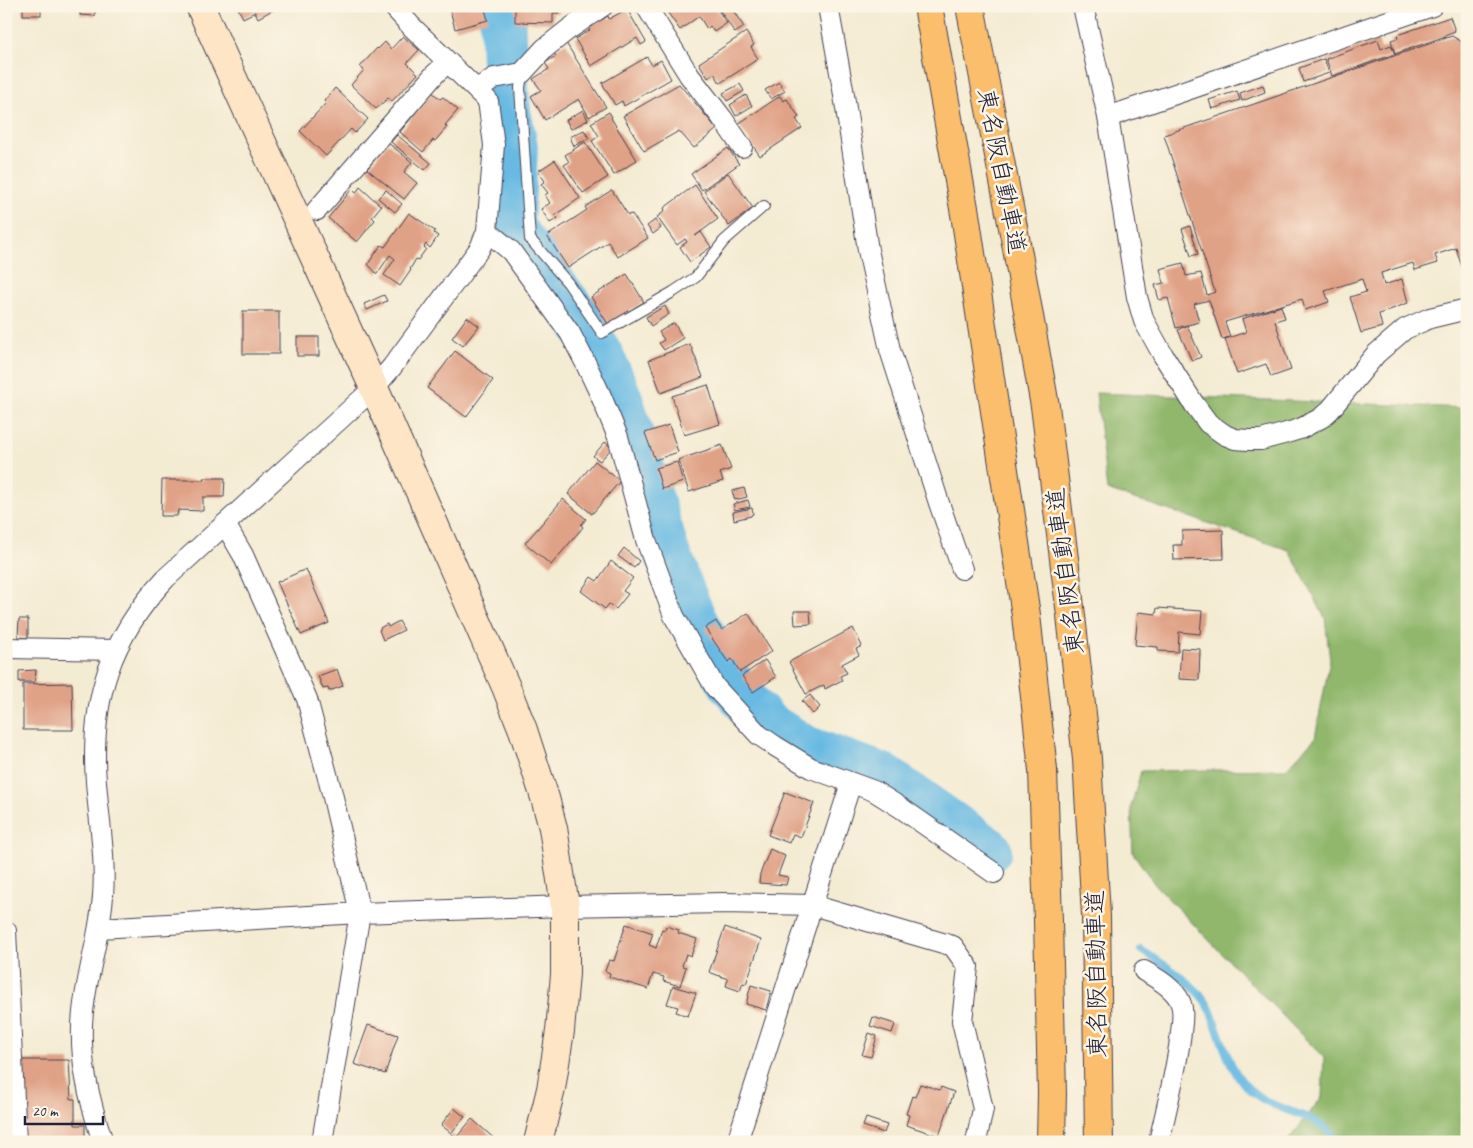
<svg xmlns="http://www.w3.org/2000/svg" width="1473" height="1148" font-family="Caveat,'Klee One',sans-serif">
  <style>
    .forest { fill: #90b76c; stroke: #596c54 }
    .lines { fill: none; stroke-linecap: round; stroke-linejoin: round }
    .stream { stroke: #67bae3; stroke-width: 8 }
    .river { stroke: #67bae3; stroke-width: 46 }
    .building { fill: #e0a287 }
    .lane-casing { stroke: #424052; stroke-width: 12 }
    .street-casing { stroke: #424052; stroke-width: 22 }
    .secondary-casing { stroke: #424052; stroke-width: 30 }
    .highway-casing { stroke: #424052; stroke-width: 30 }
    .lane { stroke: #fff; stroke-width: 10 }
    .street { stroke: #fff; stroke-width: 20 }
    .secondary { stroke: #fde5c5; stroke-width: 28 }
    .highway { stroke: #fabe6d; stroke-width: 28 }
    .labels { text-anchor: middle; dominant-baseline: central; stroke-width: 5; stroke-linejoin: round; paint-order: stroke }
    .street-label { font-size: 24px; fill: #22223b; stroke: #fcf5e5 }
  </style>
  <rect width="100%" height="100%" fill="#fcf5e5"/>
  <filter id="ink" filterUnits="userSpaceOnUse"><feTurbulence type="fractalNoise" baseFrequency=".02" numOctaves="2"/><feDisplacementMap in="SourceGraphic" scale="10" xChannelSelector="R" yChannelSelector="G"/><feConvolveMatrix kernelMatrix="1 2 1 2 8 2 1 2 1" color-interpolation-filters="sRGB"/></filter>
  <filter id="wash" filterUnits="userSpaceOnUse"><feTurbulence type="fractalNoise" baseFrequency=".0096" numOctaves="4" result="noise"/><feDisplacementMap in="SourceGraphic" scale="20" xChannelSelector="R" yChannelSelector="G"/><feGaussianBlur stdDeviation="1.12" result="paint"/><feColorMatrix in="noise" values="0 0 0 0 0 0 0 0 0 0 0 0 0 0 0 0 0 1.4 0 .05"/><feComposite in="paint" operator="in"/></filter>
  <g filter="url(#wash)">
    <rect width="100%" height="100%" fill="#f4ebd3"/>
    <path class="forest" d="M1096,393L1467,408V1142H1287L1322,1097L1324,1058L1156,886L1133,853L1131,807L1141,771L1286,769L1315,738L1330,660L1325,618L1289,550L1107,490Z"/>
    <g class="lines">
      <path class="stream" d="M1141,950C1166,966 1191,980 1208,1005C1211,1011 1213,1017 1215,1023C1224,1046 1231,1073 1250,1090C1255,1093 1260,1098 1266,1101C1289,1114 1323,1116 1336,1142"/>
      <path class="river" d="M502,6L504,64L508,112L515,147L511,227L580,320L602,358L620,399L667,553L686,601L695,622L732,685L750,706L768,725L807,749L883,776L989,850"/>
    </g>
    <g id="blocks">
      <g class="building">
        <rect x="23" y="6" width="18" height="9"/>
        <path d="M80,6H95V16L80,15Z"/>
        <path d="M237,6H280L258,18L255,12L243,18Z"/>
        <path d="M449,6H484L488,20L455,29Z"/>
        <path d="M515,6H559V13H553V23L515,22Z"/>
        <path d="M663,6H715L727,23L714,32L710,26L707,29L699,16L680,30Z"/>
        <path d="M717,6H730L744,27L735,33Z"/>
        <path d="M627,9L646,42L641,45L637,38L591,66L575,39L590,30L588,28L608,16L609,19Z"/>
        <path d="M1450,17L1455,31L1445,35L1446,36L1395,54L1391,40L1398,38L1397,35Z"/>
        <path d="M746,32L754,45L751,47L758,59L720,83L714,73L708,78L699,63Z"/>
        <path d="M403,36L419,50L407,63L418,74L392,101L388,98L376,109L351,85L364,70L360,67L377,48L378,49L385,42L391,49Z"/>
        <path d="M1452,36L1464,43L1467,51V269L1463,270L1456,248L1435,255L1438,263L1415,270L1413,263L1381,273L1384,285L1402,279L1408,303L1379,314L1382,327L1361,333L1350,297L1366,292L1362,279L1325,291L1329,302L1305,310L1302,299L1225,322L1230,337L1222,339L1209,300L1194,304L1199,322L1176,328L1168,298L1159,300L1155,285L1164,283L1160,269L1183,263L1186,276L1201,273L1207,295L1215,292L1164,135Z"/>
        <path d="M1378,40L1381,49L1391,45L1395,54L1332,76L1326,59Z"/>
        <path d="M566,43L606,107L589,117L579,99L545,120L531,96L541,90L533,79L549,69L545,63L556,56L553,51Z"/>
        <path d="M647,57L652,65L661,60L671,79L624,106L622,101L615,105L602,83Z"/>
        <path d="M1324,59L1329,73L1303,82L1299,68Z"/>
        <path d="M779,82L785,91L771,99L765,90Z"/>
        <path d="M679,84L717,129L694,148L679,131L644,151L623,116Z"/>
        <path d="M740,84L744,91L727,101L723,93Z"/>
        <path d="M1263,85L1265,92L1242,101L1240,93Z"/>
        <path d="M335,88L368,119L355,133L351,129L326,156L300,131L326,103L324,101Z"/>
        <path d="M1237,91L1240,100L1212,109L1209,100Z"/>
        <path d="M432,92L440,99L443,97L458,110L445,125L447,127L435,141L433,140L423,152L400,132Z"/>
        <path d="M746,95L752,106L736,116L730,105Z"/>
        <path d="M780,96L783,101L787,99L799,117L796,119L802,128L760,156L738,124Z"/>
        <path d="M583,110L588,120L571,129L566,120Z"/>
        <path d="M609,112L612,117L611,118L637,160L614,175L592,141L599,136L591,123Z"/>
        <path d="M584,130L589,138L574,146L570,137Z"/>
        <path d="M397,135L431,163L425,170L391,142Z"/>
        <path d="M585,142L608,177L583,193L564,165L569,162L565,155Z"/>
        <path d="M388,143L412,162L404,172L417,183L404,199L367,169Z"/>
        <path d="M728,148L739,164L702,190L691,174Z"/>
        <path d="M555,160L580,198L555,215L558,218L550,223L541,209L550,203L545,195L548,193L541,184L545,181L538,171Z"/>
        <path d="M728,173L753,208L729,226L704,191Z"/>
        <path d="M695,185L718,219L695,236L701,232L711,247L690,262L680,247L687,242L685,239L677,245L657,217L665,211L664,208Z"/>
        <path d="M360,187L381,206L372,217L375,220L357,242L328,218L352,189L356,193Z"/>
        <path d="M386,190L402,204L395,212L378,198Z"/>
        <path d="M612,190L628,215L632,214L648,238L618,257L608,242L568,268L547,236L587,210L585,207Z"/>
        <path d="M409,213L435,231L434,233L438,236L430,248L426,244L424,247L426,249L418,260L416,259L410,269L411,270L400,286L384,275L395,259L390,255L377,274L368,264L381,245L385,247Z"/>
        <path d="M655,220L661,228L653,234L647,226Z"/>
        <path d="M1190,226L1198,254L1191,256L1182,229Z"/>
        <path d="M627,274L644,302L608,324L591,297Z"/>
        <path d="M384,295L387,301L367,310L364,304Z"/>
        <path d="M665,306L669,314L651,326L646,317Z"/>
        <path d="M1281,306L1285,318L1275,321L1291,370L1271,377L1266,364L1237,374L1225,339L1246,332L1242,319Z"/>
        <rect x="243" y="311" width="36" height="43"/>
        <path d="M467,317L479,326L463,346L452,338Z"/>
        <path d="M674,323L683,338L664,350L659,343L664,340L659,332Z"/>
        <path d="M1187,325L1201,357L1192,361L1178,330Z"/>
        <rect x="297" y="337" width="22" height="19"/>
        <path d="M690,344L703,377L661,393L649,360Z"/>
        <path d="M455,351L493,380L466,417L427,388Z"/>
        <path d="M708,385L720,424L684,435L672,396Z"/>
        <path d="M669,425L678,452L655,460L645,433Z"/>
        <path d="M605,442L612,448L600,461L593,456Z"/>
        <path d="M722,445L731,469L720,473L723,481L689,492L678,460Z"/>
        <path d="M595,461L620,481L592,514L568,494Z"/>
        <path d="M677,462L683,482L662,489L656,468Z"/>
        <path d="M203,478H225L224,497H203V511L178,510L177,516H161L162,480H204Z"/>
        <path d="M744,488L747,497L735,500L732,491Z"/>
        <path d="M563,499L586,519L581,525L583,527L551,565L525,543Z"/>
        <path d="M748,500L750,507L735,510L733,504Z"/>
        <path d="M752,508L753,514L751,515V516L734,520L733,512Z"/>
        <path d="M1223,530L1224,559L1174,560L1173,545H1182V531Z"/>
        <path d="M624,548L639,561L634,568L618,556Z"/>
        <path d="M611,561L633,578L623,591L628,594L616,609L609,604L605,609L581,591L591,577L597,581Z"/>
        <path d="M306,569L329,623L301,635L277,582Z"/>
        <path d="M1157,608L1202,611L1200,634L1179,632L1178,652L1158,651V647L1135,645L1138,612L1156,614Z"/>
        <path d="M794,611H810L811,624L795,625Z"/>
        <path d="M748,613L772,651L740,672L732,659L728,662L705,628L716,621L722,630Z"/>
        <path d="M19,619H28V638L18,637Z"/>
        <path d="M399,621L404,630L383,640L379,630H380V628L387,624L388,627Z"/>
        <path d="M853,628L862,646L856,649L859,655L842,664L847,673L840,676L842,680L825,689L824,685L806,694L789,662Z"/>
        <path d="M1181,648L1200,649L1199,680L1179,679Z"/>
        <path d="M765,660L776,677L753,692L742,676Z"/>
        <path d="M337,669L343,686L329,691L328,688L323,689L318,676Z"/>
        <path d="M36,670L35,682H19V671Z"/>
        <path d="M72,683L73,730H23V684Z"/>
        <path d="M810,695L820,707L813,714L802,701Z"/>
        <path d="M785,792L814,803L801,837L793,834L789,843L768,835Z"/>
        <path d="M770,849L785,856L778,875L788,877L786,885L759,883L760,874Z"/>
        <path d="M626,924L653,933L649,945L656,948L662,929L665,930L666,926L679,930L678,933L697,939L691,956L686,954L682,966L686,967L680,986L663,981L664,977L653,974L648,989L609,977L610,973L605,971L609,960L614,961Z"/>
        <path d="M725,927L761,940L746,984L743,983L740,991L726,986L728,979L709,972Z"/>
        <path d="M751,985L771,991L766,1010L746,1004Z"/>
        <path d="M673,986L696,993L688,1016L676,1012L678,1007L667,1004Z"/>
        <path d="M873,1017L895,1024L892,1033L870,1026Z"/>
        <path d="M368,1025L398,1035L385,1074L354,1064Z"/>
        <path d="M869,1033L877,1036L871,1057L862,1055Z"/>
        <path d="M17,1060H69L71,1099H75V1125H85V1142H24Z"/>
        <path d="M920,1084L940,1090L941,1087L954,1092L939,1136L906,1125L909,1115L906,1114L912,1096L915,1097Z"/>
        <path d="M454,1108L465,1117L451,1133L441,1125Z"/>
        <path d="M866,1118L887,1125L884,1133L863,1126Z"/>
        <path d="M472,1119L498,1142H445L452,1134L456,1138Z"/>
      </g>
    </g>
  </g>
  <g filter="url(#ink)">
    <use href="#blocks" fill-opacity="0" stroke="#424052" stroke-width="1"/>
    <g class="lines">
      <g class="lane-casing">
        <path id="lane" d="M522,73L520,88L530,239L568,283L602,333L673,292L696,277L724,241L764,206"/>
      </g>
      <g class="street-casing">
        <g id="street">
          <path d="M646,6L689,75L722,118L742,147"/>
          <path d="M828,6L843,89L868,250L890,350L939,503L962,569"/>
          <path d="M1083,6L1108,117L1432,6"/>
          <path d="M477,89L494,78L522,73L545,48L569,29L603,6"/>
          <path d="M1108,117L1137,297L1144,321L1163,355L1194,404L1208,423L1225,435L1235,439L1248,440H1261L1283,434L1300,429L1321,418L1330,410L1376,354L1405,329L1430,318L1467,309"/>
          <path d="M317,210L435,74L448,62"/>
          <path d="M487,231L511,251L570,333L585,362L601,396L618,437L646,540L674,616L715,687L759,735L775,746L811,768L874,791L901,808L994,873"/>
          <path d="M225,524L243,555L307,699L332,793L360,913L322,1142"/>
          <path d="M6,648L116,650"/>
          <path d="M99,928L360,913L565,906L724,903L812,905L953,946L968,967L962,1021L983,1109L976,1142"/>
          <path d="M6,931L16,1142"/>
          <path d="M1144,971C1157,978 1177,990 1181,1004C1184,1013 1182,1023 1181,1032C1177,1069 1167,1105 1159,1142"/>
          <path d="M103,1142C89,1100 78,1056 83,1012C87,973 100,935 103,896C106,858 99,820 96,782C90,700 110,638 166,578L374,388L392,367L480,248L487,231L494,145L488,101L412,27L393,6"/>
          <path d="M737,1142L851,783"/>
        </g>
      </g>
      <g class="secondary-casing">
        <path id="secondary" d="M200,6L374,388L506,687L523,730L545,798L553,828L565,906V974L560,1031L551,1089L538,1142"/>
      </g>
      <g class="highway-casing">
        <g id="highway">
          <path d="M928,6L965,214L1026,615L1043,770L1048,921L1052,1093L1051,1142"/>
          <path d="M970,6L1016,243L1045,406L1070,607L1087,759L1096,916L1099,1142"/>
        </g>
      </g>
      <use href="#lane" class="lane"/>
      <use href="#street" class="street"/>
      <use href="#secondary" class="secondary"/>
      <use href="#highway" class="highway"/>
    </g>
  </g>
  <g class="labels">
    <g class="street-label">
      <text transform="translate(1002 171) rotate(79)">東名阪自動車道</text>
      <text transform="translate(1065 571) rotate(-97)">東名阪自動車道</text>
      <text transform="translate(1096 974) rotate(-91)">東名阪自動車道</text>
    </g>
  </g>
  <rect width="1473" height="1148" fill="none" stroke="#fcf5e5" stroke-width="25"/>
  <path d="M25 1116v8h78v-8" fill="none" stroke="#22223b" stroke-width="2.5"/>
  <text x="32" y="1116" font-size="15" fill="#22223b" stroke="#fcf5e5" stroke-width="4" paint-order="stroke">20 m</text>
</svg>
